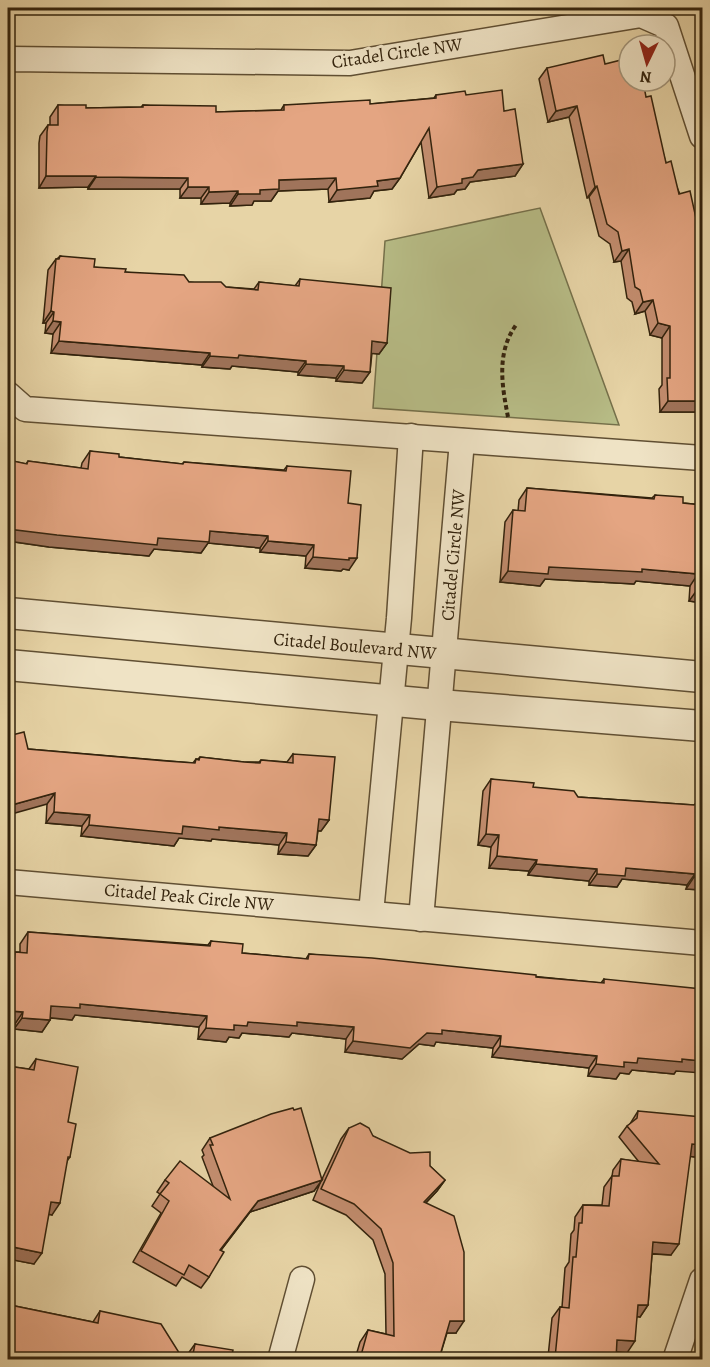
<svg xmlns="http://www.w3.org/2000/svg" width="710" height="1367" font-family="Alegreya,serif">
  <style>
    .green { fill: #b7bc86; stroke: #75704a; stroke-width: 1.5 }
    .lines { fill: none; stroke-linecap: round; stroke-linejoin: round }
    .minor-casing { stroke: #604f33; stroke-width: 27 }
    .tertiary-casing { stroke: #604f33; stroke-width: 33 }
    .path { stroke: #33230d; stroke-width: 4; stroke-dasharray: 4.5 3; stroke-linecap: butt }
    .minor { stroke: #efe3c5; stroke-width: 24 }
    .tertiary { stroke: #efe3c5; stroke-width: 30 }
    .wall { fill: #c48e70; stroke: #33230d; stroke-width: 1.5 }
    .shaded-wall { fill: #a0745b; stroke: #33230d; stroke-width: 1.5 }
    .building { fill: #e4a582; stroke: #33230d; stroke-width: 1.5 }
    .labels { text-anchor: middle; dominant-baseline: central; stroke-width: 6; stroke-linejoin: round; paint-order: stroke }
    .street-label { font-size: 18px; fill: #33230d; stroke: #efe3c5 }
  </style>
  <rect width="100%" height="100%" fill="#e7d4a6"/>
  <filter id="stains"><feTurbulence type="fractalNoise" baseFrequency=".00333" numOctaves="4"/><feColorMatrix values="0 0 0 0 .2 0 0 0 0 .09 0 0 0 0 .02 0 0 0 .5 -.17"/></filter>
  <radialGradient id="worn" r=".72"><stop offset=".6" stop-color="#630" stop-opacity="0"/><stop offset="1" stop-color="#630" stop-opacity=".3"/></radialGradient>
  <path class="green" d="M540,208L619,425L373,408L385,241Z"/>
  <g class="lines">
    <g class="minor-casing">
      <g id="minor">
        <path d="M8,61L10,59L350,63L641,15L666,26L702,136"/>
        <path d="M8,394L25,409L702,458"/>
        <path d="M8,882L702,943"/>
        <path d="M371,913L399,618L411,436"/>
        <path d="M421,919L462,441"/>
        <path d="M280,1360L302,1279"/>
        <path d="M675,1360L702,1280"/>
      </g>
    </g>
    <g class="tertiary-casing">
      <g id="tertiary">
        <path d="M8,613L702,677"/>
        <path d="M8,665L439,705L702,726"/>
      </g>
    </g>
    <path class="path" d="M508,417C502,386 496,353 516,325"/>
    <use href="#minor" class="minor"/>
    <use href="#tertiary" class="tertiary"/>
  </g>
  <g class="wall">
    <path d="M186,8H258L187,13Z"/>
    <path d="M605,64L646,97L666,163L701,241H702V412H660L659,389L662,385V338L650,335L645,311L635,314L632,302L627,298L621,261L614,262L610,244L599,236L589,197L587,198L569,117L548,122L539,79L547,68Z"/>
    <path d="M436,95H466L504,111L523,164L515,176L470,182L465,189L457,190L454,194L429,198L421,142L400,178L392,189L374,191L370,198L329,202L328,189L278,191L271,201H254L252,205L230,206V203L201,204V198H180V189H88V187L39,188V143L40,136L48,125H50V117L58,105L86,108L141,107L143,105L216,112L281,110L284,105L370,104L434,98Z"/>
    <path d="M60,256L94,267L189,282L226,287L254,289L259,282L295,286L300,279L387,343L379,354L372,353L370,372L362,383L336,381V378L298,375V372L232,366L230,369L202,367V365L51,353L53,334L45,333L46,323H43L48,270L56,259H57Z"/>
    <path d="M90,451L119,457L182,464L184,462L284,470L287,466L348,503L349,570L343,569L341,571L305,568L306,556L260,552V548L208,543L201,553L154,549L149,556L49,547L8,541V460L26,464L28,461L81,468L82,463Z"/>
    <path d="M527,488L652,498L655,495L683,503L702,505V603L689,601L690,586L636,581L634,584L545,579L540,586L500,582L505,522L513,510L518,511L519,500Z"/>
    <path d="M28,749L193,763L196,759H198L200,757L244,762H259L261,760L287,762L293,754L329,820L321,831H318L316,845L308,856L278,854L279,845L212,839L211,841L179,838L174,846L81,836L82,826L46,823L47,804Z"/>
    <path d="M491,779L578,797L694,805L702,802V890L686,889L687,885L622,879L617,887L589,885V881L528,875L529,871L489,868L491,847L478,845L483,791Z"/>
    <path d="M28,932L208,945L211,941L242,953L306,959L309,954L601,983L604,979L676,1071L674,1074L632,1070L629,1074L620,1073L616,1079L588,1076L589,1068L492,1057L493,1048L436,1042L434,1046L419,1044L402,1059L345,1052L346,1039L292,1033L289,1037L242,1033L239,1038L229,1037L226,1042L198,1039L199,1027L75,1015L72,1020L50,1018V1020L42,1032L14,1029L15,1024L8,1023V963L15,952H20V944Z"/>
    <path d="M36,1059L68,1122L70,1157L67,1161L52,1215L49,1214L34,1264L8,1259V1066L29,1069Z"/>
    <path d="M638,1111L695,1157L690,1156L671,1255L652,1254L648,1305L640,1317L637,1316L627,1353L616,1352V1359L548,1357L552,1318L560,1307H562L565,1268L569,1262L571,1234L574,1230L575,1217L583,1205H602L604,1187L612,1176L613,1170L621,1159L639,1162L619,1137L627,1126L630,1124Z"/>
    <path d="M349,1128L373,1136L430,1166L445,1180L437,1191L426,1203L456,1333H447L439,1359H355L360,1342L368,1330L386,1334L385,1274L373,1240L346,1215L313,1200L321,1181L314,1191L250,1212L221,1250L209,1277L201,1288L182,1277L176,1286L133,1262L161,1213L152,1206L160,1194L157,1192L165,1180L213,1186L202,1157L204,1155L202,1150L210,1138L322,1179L341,1139Z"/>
    <path d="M10,1305L93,1322L100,1311L183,1359L8,1308Z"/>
    <path d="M195,1344L231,1359H186L187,1355Z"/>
  </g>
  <g class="shaded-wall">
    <path d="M131,8H152L130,9Z"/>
    <path d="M191,8H258L187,13Z"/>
    <path d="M287,8H312L285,10Z"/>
    <path d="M323,8H351L349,11L320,12Z"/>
    <path d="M577,106L569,117L548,122L556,111Z"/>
    <path d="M523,164L515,176L470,182L465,189L457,190L454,194L429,198L437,187L462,179L478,170Z"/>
    <path d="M46,176H96L88,187L39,188Z"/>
    <path d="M96,177L188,178L180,189H88Z"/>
    <path d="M336,178L328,189L278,191L271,201H254L252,205L230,206L238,194L260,190L279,180Z"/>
    <path d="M400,178L392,189L374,191L370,198L329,202L337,190L377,181Z"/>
    <path d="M597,186L589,197L587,198L595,187Z"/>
    <path d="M188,187H209L201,198H180Z"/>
    <path d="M238,191L230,203L201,204L209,192Z"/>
    <path d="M629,249L621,261L614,262L622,251Z"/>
    <path d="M653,300L645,311L635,314L643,302Z"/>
    <path d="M51,311L54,312L46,323H43Z"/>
    <path d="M53,321L61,322L53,334L45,333Z"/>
    <path d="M658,323L670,326L662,338L650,335Z"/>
    <path d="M59,341L210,353L202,365L51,353Z"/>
    <path d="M372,341L387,343L379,354L364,353Z"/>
    <path d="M239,355L306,361L298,372L232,366L230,369L202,367L210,356Z"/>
    <path d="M306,364L344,366L336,378L298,375Z"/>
    <path d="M344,370L370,372L362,383L336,381Z"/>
    <path d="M668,401H702V412H660Z"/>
    <path d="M8,529L158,538L210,531L268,536L260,548L208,543L201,553L154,549L149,556L49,547L8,541Z"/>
    <path d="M268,541L314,545L306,556L260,552Z"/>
    <path d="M313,557L349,558H357L349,570L343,569L341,571L305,568Z"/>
    <path d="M549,567L642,569L698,574L690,586L636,581L634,584L545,579L540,586L500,582L508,571Z"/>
    <path d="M697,590H702V603L689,601Z"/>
    <path d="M55,793L47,804L8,815V806Z"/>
    <path d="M54,812L90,815L82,826L46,823Z"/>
    <path d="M319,819L329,820L321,831L311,830Z"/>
    <path d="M89,825L219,827L287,833L279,845L212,839L211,841L179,838L174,846L81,836Z"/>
    <path d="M486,834L499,835L491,847L478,845Z"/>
    <path d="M286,842L316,845L308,856L278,854Z"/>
    <path d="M497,856L537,860L529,871L489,868Z"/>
    <path d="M536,864L597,869L589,881L528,875Z"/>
    <path d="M626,868L695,874L687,885L622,879L617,887L589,885L597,874Z"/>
    <path d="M694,877L702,878V890L686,889Z"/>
    <path d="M80,1004L207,1016L199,1027L75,1015L72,1020L43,1017L51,1006Z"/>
    <path d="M10,1011L23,1012L15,1024L8,1023V1014Z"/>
    <path d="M22,1018L50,1020L42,1032L14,1029Z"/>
    <path d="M248,1022H297L354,1027L346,1039L292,1033L289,1037L242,1033L239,1038L229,1037L226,1042L198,1039L206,1028L234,1025Z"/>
    <path d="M442,1030L501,1036L493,1048L436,1042L434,1046L419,1044L402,1059L345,1052L353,1041L427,1033Z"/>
    <path d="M500,1046L597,1056L589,1068L492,1057Z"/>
    <path d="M638,1058L682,1059L702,1061V1073L676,1071L674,1074L632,1070L629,1074L620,1073L616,1079L588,1076L596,1064L624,1062Z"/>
    <path d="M692,1144L702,1145L695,1157L684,1156Z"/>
    <path d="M322,1180L314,1191L250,1212L212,1262L258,1201Z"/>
    <path d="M445,1180L437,1191L416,1213L424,1202Z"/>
    <path d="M51,1202L60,1203L52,1215L43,1213Z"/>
    <path d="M653,1242L679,1244L671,1255L645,1253Z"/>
    <path d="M8,1246L42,1253L34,1264L8,1259Z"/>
    <path d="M638,1305H648L640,1317L630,1316Z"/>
    <path d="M450,1321H464L456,1333H442Z"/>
    <path d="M617,1340L635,1341L627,1353L609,1351Z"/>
  </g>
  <g class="building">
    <path d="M603,55L605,64L629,58V81H643L646,97L651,96L666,163L671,161L679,194L690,191L701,241H702V401H668L667,378H670V326L658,323L653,300L643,302L640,290L635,287L629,249L622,251L618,232L607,224L597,186L595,187L577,106L556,111L547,68Z"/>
    <path d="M502,90L504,111L515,109L523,164L478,170L473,177L462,179V183L437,187L429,128L400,178L377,181L378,186L337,190L336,178L279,180V189L260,190V194H238V191L209,192V187H188V178L96,177V176H46L47,132L48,125H58V105H86V108L143,107V105L216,106V112L284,110V105L370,100V104L436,98V95L465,91L466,95Z"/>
    <path d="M60,256L95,259L94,267L126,269L125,272L184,275L189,282H221L226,287L258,290L259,282L299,286L300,279L391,288L387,343L372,341L370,372L344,370V366L306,364V361L239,355L238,358L210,356V353L59,341L61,322L53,321L54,312L51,311L56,259H59Z"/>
    <path d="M90,451L119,454V457L183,464L184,462L286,471L287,466L351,471L348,503L361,505L357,558H349V560L313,557L314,545L268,541V536L210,531L209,542L158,538L157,545L57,535L8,529V460L27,464L28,461L88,469Z"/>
    <path d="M527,488L654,499L655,495L683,497V503L702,505V590H697L698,574L642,569V572L549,567L548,574L508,571L513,510L525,511Z"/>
    <path d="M24,732L28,749L166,761L195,763L196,759L199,760L200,757L244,762L260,763L261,760L293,763V754L335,757L329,820L319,819L316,845L286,842L287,833L219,827V830L183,826L182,834L89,825L90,815L54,812L55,793L8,806V736Z"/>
    <path d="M491,779L534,783L533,787L574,791L578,797L694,805L698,801L702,802V878L694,877L695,874L626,868L625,876L597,874V869L536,864L537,860L497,856L499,835L486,834Z"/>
    <path d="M28,932L210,946L211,941L243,944L242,953L308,959L309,954L372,958L536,975V977L604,983V979L702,989V1061L682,1059V1062L638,1058L637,1063L624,1062V1067L596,1064L597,1056L500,1046L501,1036L442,1030V1034L427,1033L410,1048L353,1041L354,1027L297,1022V1026L248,1022L247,1026L234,1025V1030L206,1028L207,1016L80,1004V1008L51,1006L50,1020L22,1018L23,1012L10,1011L15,952L27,953Z"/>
    <path d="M36,1059L78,1067L68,1122L76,1124L70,1157H68L60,1203L51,1202L42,1253L8,1246V1066L34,1070Z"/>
    <path d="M293,1108L294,1110L301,1108L322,1180L258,1201L220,1250L224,1252L209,1277L189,1265L184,1275L141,1251L169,1201L160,1194L169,1183L165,1180L180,1161L230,1199L210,1145H213L210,1138L271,1114Z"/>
    <path d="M638,1111L702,1117V1145L692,1144L679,1244L653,1242L648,1305H638L635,1341L617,1340L616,1359H544L547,1357L555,1358L560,1307L569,1308L573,1257H576L579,1223H582L583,1205L609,1206L612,1176H619L621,1159L659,1164L627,1126L637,1118Z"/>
    <path d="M360,1123L369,1128L373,1136L410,1153L430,1152V1166L445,1180L424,1202L454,1216L464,1252V1321H450L439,1359H360L368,1330L394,1336L393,1263L381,1229L354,1204L321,1189L349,1128Z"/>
    <path d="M10,1305L98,1323L100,1311L161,1324L183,1359H8V1308H9Z"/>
    <path d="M195,1344L233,1350L231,1359H192Z"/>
  </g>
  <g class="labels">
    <g class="street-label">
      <text transform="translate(397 53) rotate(-8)">Citadel Circle NW</text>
      <text transform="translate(453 555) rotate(-85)">Citadel Circle NW</text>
      <text transform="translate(355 646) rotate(5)">Citadel Boulevard NW</text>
      <text transform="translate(189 897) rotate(5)">Citadel Peak Circle NW</text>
    </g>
  </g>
  <rect width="710" height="1367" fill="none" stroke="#e7d4a6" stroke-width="30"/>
  <rect x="9" y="9" width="692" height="1349" fill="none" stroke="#33230d" stroke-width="3"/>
  <rect x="15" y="15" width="680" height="1337" fill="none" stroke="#33230d" stroke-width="1.5"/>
  <g transform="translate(647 63) rotate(185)"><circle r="28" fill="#efe3c5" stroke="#a4967b" stroke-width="1.5"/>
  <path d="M0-4.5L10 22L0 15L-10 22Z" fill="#8f2418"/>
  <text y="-9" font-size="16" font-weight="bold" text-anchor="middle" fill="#33230d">N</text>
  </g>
  <rect width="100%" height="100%" filter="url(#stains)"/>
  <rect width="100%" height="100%" fill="url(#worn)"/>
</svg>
